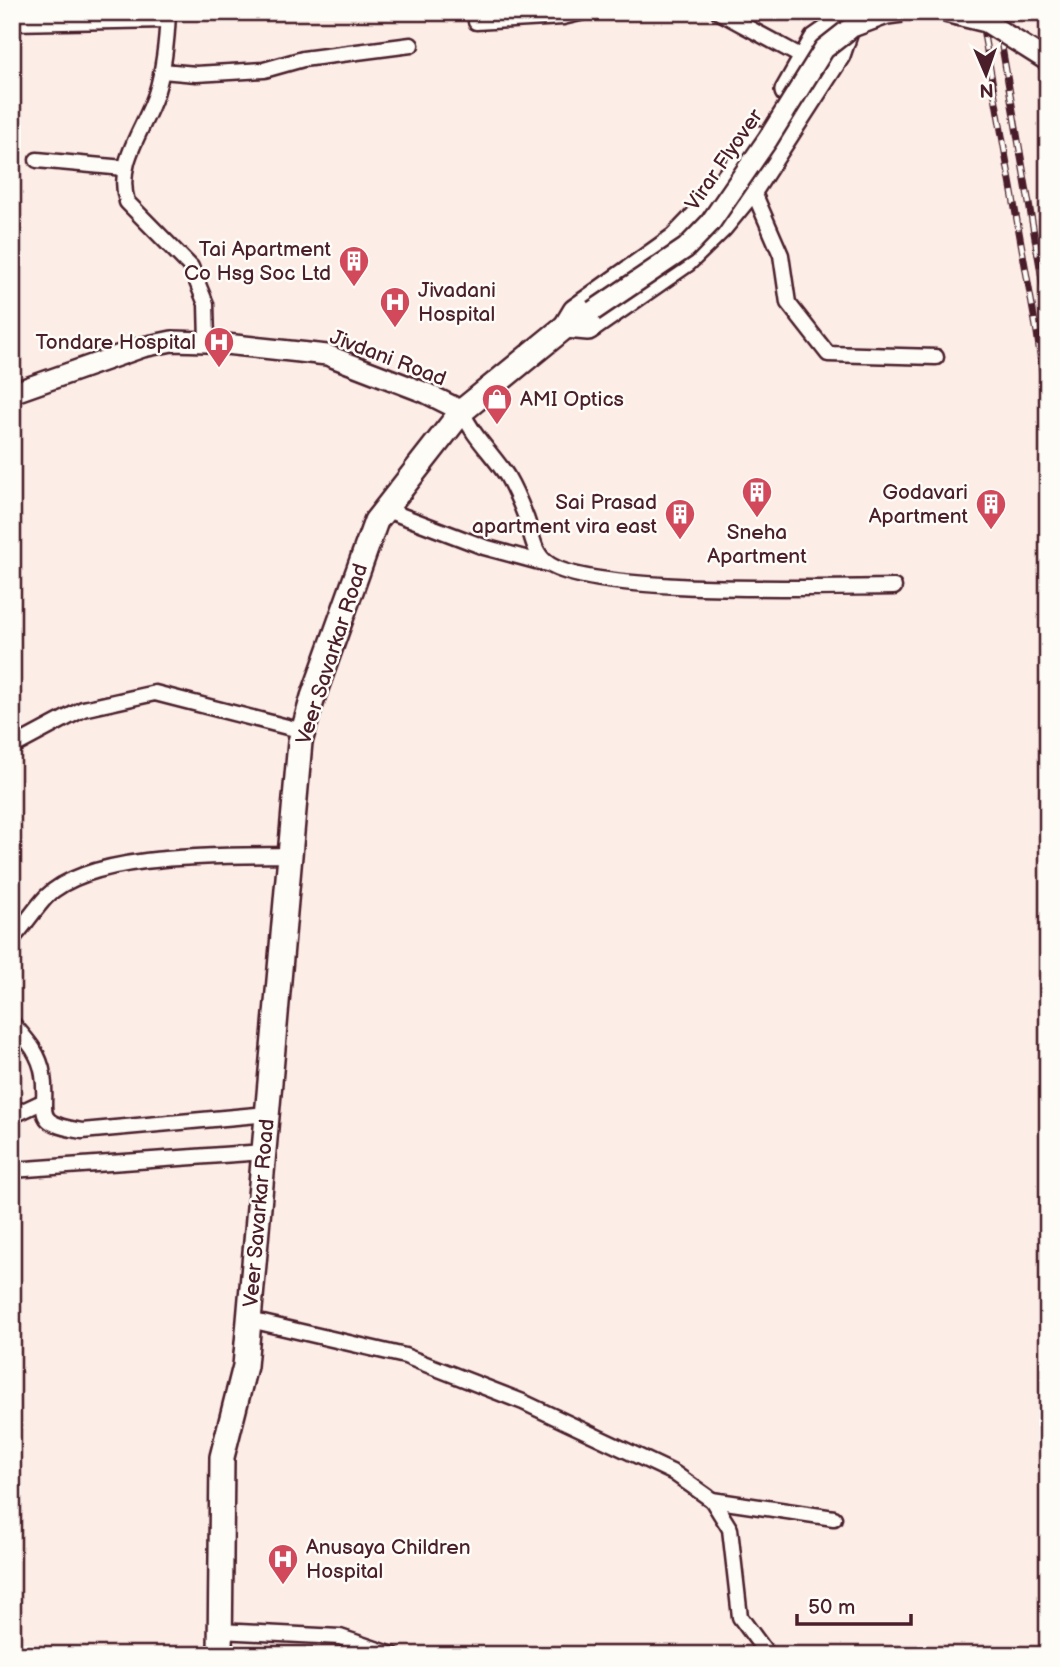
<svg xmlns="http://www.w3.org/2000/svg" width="1060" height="1667" font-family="'Balsamiq Sans',sans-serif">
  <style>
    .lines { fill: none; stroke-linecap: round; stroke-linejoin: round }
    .street-casing { stroke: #4a1f2b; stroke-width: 19 }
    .secondary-casing { stroke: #4a1f2b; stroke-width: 24 }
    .primary-casing { stroke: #4a1f2b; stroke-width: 28 }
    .street { stroke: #fdfcf7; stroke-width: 14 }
    .secondary { stroke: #fdfcf7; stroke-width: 19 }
    .primary { stroke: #fdfcf7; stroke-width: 23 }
    .rail-casing { stroke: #4a1f2b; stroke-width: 7 }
    .rail { stroke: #fdfcf7; stroke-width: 4.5; stroke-dasharray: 13; stroke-linecap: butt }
    .secondary-bridge-casing { stroke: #4a1f2b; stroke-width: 24; stroke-linecap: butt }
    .secondary-bridge { stroke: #fdfcf7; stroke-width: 19 }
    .labels { text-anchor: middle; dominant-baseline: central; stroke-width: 5; stroke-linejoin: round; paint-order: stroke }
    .street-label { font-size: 21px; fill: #4a1f2b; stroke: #fdfcf7 }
    .poi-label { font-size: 21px; fill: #4a1f2b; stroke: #fdfcf7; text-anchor: end }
  </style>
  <rect width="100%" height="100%" fill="#fcede6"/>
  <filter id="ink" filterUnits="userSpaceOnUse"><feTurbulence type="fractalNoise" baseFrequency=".0143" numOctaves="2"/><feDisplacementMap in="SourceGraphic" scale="14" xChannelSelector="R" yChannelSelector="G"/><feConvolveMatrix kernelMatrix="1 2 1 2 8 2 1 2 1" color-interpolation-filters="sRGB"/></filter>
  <g filter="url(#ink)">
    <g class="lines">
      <g class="street-casing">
        <g id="street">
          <path d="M168,12C167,39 164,68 156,94C144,130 115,162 127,202L191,267L206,304L207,342"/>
          <path d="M719,12L806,59"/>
          <path d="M476,22L563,17L584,12"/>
          <path d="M12,23L167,20"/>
          <path d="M162,71L196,74L264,70L303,59L411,45"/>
          <path d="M37,160L124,168"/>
          <path d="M752,188L781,255L788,303L828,354L936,357"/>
          <path d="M462,411C473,437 492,453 507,476C514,488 520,502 525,515C532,531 532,551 546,562C587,596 832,587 894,587"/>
          <path d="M384,509L484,547L547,564"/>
          <path d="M12,747L83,709L155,693L303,731"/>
          <path d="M12,939C24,926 34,910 46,897C91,851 229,856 290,855"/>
          <path d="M12,1023C26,1039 40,1053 43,1075C49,1113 29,1122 82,1131L268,1114"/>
          <path d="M12,1116L42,1102"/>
          <path d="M12,1170L264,1152"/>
          <path d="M250,1320L405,1356L523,1402L674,1473L712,1500L730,1529L740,1617L768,1655"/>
          <path d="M712,1500L834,1518"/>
          <path d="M219,1631L340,1637L393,1655"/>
        </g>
      </g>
      <g class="secondary-casing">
        <path id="secondary" d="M12,393L143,347L172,341L207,342L327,355L426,393L462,411"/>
      </g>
      <g class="primary-casing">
        <g id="primary">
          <path d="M787,91L816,40L852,15"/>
          <path d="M566,326L588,328L686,260L721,226L752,188L838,55L850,20"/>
          <path d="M220,1655L222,1457L245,1366L300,742L313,697L376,521L462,411L566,326L575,311L676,239L702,212L759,138"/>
        </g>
      </g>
      <use href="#street" class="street"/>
      <use href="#secondary" class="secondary"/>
      <use href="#primary" class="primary"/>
      <g class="rail-casing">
        <g id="rail">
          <path d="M980,12L1037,333L1048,415"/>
          <path d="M996,12L1048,314"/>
        </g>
      </g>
      <use href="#rail" class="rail"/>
      <g class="secondary-bridge-casing">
        <g id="secondary-bridge">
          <path d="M945,12L986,22L1048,61"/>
          <path d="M593,311L686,248L710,223L768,139L824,49L852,27L887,14L902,12"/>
        </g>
      </g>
      <use href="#secondary-bridge" class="secondary-bridge"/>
    </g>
  </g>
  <defs>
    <g id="building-pin" transform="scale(1.575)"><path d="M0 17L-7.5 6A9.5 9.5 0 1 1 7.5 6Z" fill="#d1495b" stroke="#fdfcf7"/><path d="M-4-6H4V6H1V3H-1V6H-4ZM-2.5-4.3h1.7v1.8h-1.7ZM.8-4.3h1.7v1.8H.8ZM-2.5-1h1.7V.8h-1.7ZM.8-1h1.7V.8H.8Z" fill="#fff"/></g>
    <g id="hospital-pin" transform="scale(1.575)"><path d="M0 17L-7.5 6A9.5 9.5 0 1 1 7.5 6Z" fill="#d1495b" stroke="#fdfcf7"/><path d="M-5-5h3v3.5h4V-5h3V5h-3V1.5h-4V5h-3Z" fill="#fff"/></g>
    <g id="shop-pin" transform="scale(1.575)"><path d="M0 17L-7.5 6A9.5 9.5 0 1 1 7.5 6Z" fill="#d1495b" stroke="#fdfcf7"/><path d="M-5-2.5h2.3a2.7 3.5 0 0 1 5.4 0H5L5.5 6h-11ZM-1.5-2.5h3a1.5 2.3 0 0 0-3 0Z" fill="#fff"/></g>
  </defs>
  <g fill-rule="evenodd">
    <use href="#building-pin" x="354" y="261"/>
    <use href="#hospital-pin" x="395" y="302"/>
    <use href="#hospital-pin" x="219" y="342"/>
    <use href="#shop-pin" x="497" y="399"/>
    <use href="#building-pin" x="757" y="492"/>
    <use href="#building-pin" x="991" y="504"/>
    <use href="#building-pin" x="680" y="514"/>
    <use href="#hospital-pin" x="283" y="1559"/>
  </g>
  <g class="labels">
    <g class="street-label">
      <text transform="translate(724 160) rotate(-55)">Virar Flyover</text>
      <text transform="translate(388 358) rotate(21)">Jivdani Road</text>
      <text transform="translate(332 654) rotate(-72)">Veer Savarkar Road</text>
      <text transform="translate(259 1213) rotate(-85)">Veer Savarkar Road</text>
    </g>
    <g class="poi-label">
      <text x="331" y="249">Tai Apartment<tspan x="331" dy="24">Co Hsg Soc Ltd</tspan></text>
      <text x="418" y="290" text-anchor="start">Jivadani<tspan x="418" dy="24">Hospital</tspan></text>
      <text x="196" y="342">Tondare Hospital</text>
      <text x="520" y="399" text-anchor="start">AMI Optics</text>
      <text x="968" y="492">Godavari<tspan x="968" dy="24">Apartment</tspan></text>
      <text x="657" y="502">Sai Prasad<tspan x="657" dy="24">apartment vira east</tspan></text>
      <text x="757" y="532" text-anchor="middle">Sneha<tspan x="757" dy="24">Apartment</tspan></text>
      <text x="306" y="1547" text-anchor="start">Anusaya Children<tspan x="306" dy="24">Hospital</tspan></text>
    </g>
  </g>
  <rect width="1060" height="1667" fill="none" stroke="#fdfcf7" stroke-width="42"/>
  <rect x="21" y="21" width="1018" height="1625" fill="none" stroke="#4a1f2b" stroke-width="2.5" filter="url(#ink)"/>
  <g transform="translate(986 74) rotate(178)" stroke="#fdfcf7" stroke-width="5" paint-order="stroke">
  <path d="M0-5L12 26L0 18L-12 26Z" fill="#4a1f2b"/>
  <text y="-10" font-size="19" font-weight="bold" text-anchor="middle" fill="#4a1f2b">N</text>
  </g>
  <path d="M797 1614v10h114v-10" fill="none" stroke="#4a1f2b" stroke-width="3.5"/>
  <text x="808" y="1614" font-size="21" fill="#4a1f2b" stroke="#fdfcf7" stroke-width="5" paint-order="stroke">50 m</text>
</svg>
